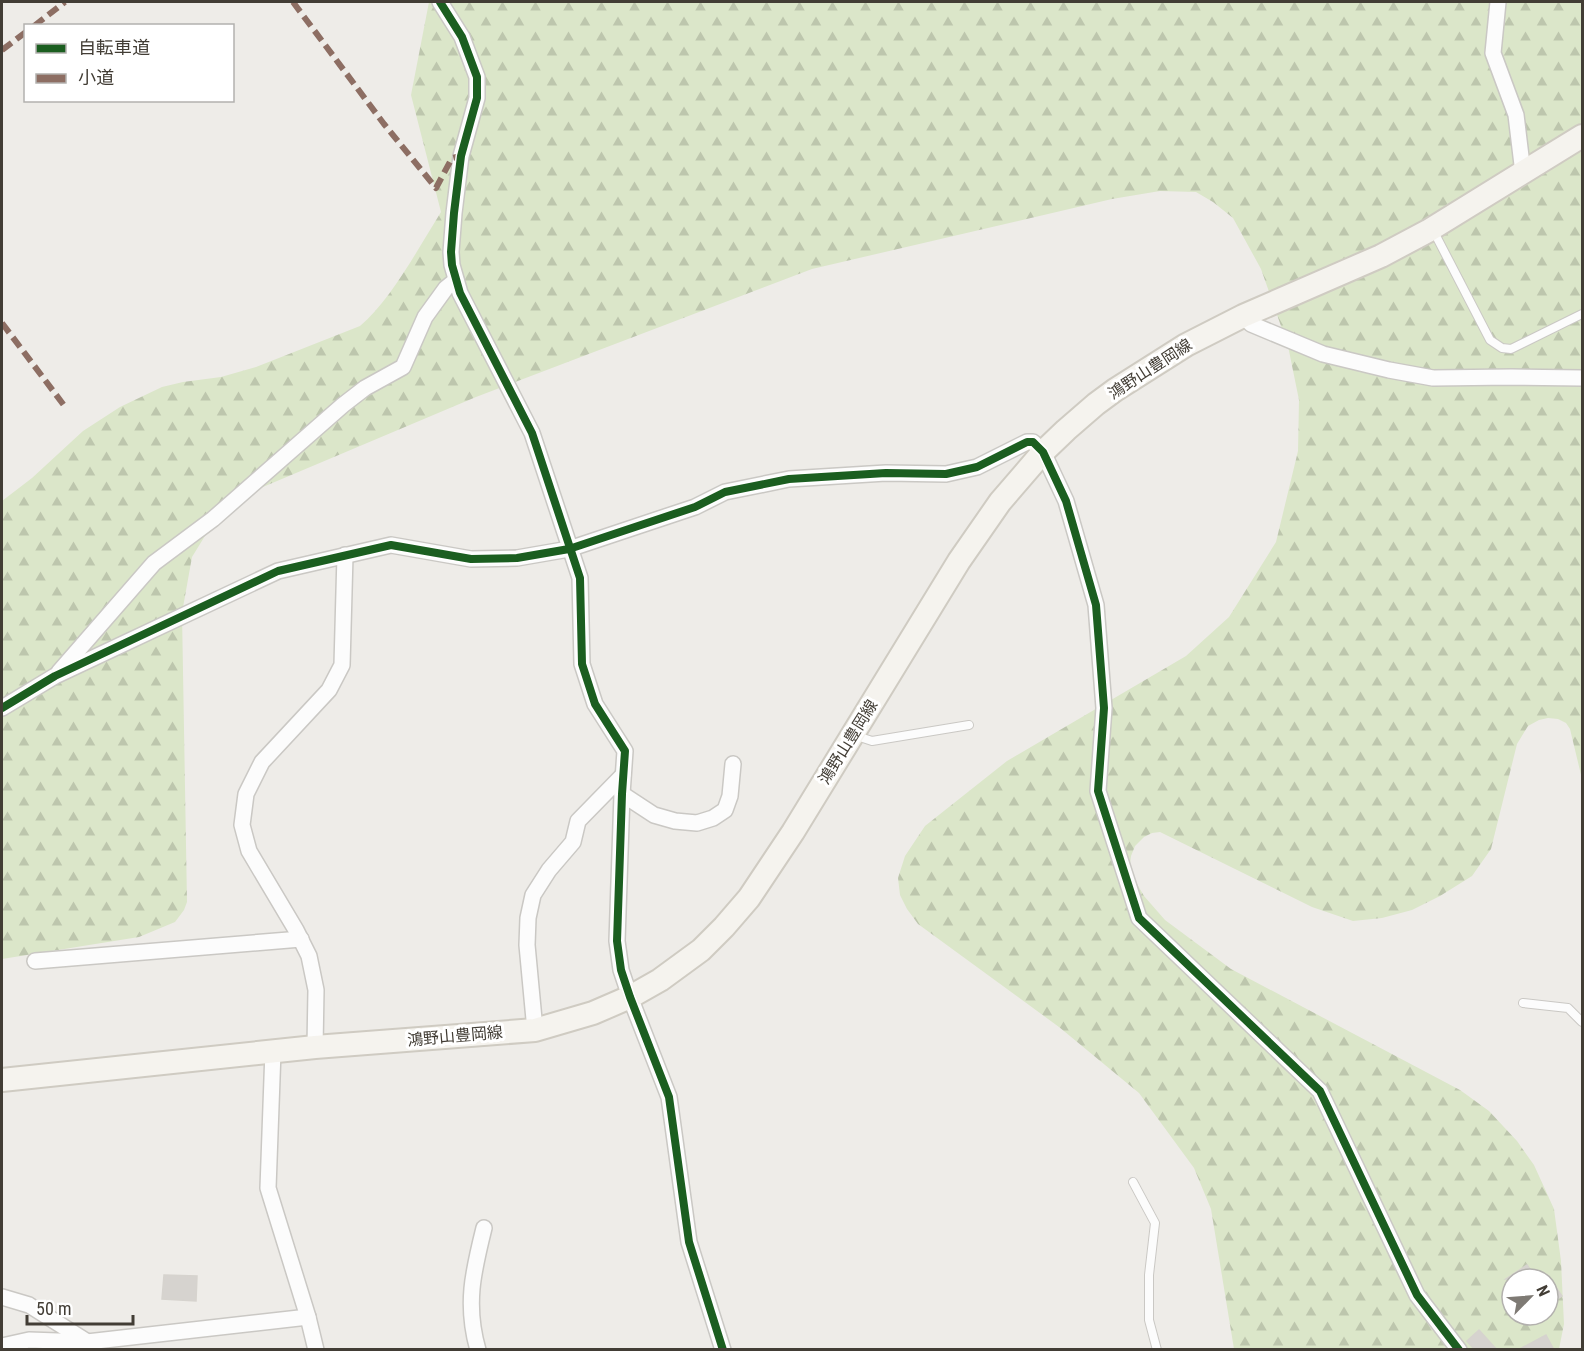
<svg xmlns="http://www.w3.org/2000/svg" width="1584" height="1351" font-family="'Roboto Condensed','Noto Sans JP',sans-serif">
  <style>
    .forest { fill: url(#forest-firs); fill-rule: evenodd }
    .building { fill: #d6d3cf; stroke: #d6d3ce; stroke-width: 1.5 }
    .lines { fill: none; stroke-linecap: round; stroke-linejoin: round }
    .lane-casing { stroke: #cac8c4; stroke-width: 10 }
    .street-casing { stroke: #cac8c4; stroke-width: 18 }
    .secondary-casing { stroke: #cfcbc2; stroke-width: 26 }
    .lane { stroke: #fcfcfc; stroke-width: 8 }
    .street { stroke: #fcfcfc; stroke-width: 15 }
    .secondary { stroke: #f5f3ee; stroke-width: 22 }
    .quiet { stroke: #8d6e63; stroke-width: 6; stroke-dasharray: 12 6; stroke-linecap: butt }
    .cycleway-casing { stroke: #fff; stroke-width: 11 }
    .cycleway { stroke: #1b5e20; stroke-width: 8 }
    .labels { text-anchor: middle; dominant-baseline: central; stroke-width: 6; stroke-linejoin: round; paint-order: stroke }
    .street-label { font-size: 16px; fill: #423d35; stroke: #fff }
  </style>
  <defs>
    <pattern id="forest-firs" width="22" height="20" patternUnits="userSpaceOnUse" patternTransform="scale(1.5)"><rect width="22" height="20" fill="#dbe6c9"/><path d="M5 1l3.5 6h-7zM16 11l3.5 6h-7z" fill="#bdc6ad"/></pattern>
  </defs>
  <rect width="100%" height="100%" fill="#eeece8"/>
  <path class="forest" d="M429,2H1582V779L1570,729L1566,723L1558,719L1548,718L1539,720L1528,726L1517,744L1491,849L1472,876L1440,896L1412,910L1382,918L1353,921L1312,907L1160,832L1152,833L1144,837L1135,846L1131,856L1130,864L1133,877L1144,896L1165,920L1231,969L1460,1090L1489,1111L1517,1141L1534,1165L1554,1209L1561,1261L1564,1324L1559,1349H1234L1211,1209L1194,1168L1139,1093L1059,1027L918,924L907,909L900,895L898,878L905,856L925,826L1007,761L1186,656L1229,617L1276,542L1298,451L1299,400L1288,346L1261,269L1233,218L1213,202L1196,192L1160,191L1112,199L812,269L476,397L244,495L208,531L192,557L182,613L187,902L184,910L175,922L139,937L2,959V501L32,478L83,431L120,407L162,387L183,382L221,377L256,367L360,326C391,300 419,247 441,212L411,95ZM1512,1279H1548V1315H1512Z"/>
  <g class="building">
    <path d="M1527,1265L1537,1279H1506Z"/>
    <path d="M164,1275L197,1276L196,1301L162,1299Z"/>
    <path d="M1548,1276L1562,1296L1548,1305Z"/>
    <path d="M1479,1330L1497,1350H1475L1467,1341Z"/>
    <path d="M1546,1335L1554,1350H1518Z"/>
  </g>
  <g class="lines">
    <g class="lane-casing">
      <g id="lane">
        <path d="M1433,230L1490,340L1502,348L1511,349L1582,314"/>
        <path d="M854,735L872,741L969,725"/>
        <path d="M1523,1003L1568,1008L1582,1022"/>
        <path d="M1133,1182L1155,1223L1149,1275V1320L1157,1350"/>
      </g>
    </g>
    <g class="street-casing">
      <g id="street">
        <path d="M440,2L462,37L477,77V98L461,156L454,213L451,252L452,265L460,293L532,433L580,578L582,664L595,704L625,751L622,794L617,941L621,970L630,997L669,1097L689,1242L723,1350"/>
        <path d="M1498,2L1493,53L1516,115L1523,173"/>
        <path d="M1243,316L1251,324L1323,354L1389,370L1433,378L1512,377L1582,378"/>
        <path d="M59,672L154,563L213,519L343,405L365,388L403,367L425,317L446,288L456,280"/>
        <path d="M2,708L55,676L278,571L391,545L471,559L517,558L569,549L695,507L725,492L789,479L886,473L946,474L977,467L1027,442H1033L1043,452L1066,501L1096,605L1104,708L1098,791L1139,918L1320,1091L1417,1295L1459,1350"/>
        <path d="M622,794L654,815L675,821L697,823L713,818L725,810L730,796L733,764"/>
        <path d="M35,961L301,939"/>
        <path d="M535,1030L527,945L528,918L533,895L549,870L573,842L578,821L623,775"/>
        <path d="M315,1047L316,990L309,956L296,930L249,851L242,825L246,794L262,762L329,690L342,665L345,555"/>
        <path d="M273,1051L268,1188L308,1317L316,1350"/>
        <path d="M2,1297L29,1305L86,1341"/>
        <path d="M2,1346L29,1340L87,1342L308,1317"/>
        <path d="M478,1350C465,1305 473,1272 484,1228"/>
      </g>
    </g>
    <g class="secondary-casing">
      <path id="secondary" d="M2,1080L315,1047L535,1030L593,1013L630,997L660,980L701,950L724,927L749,898L793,832L959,561L1000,502L1043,452L1066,430L1096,404L1115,390L1186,345L1243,316L1381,256L1428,231L1582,136"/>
    </g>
    <use href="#lane" class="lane"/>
    <use href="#street" class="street"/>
    <use href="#secondary" class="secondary"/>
    <g class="quiet">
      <path d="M293,2L384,124L436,188L452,158L461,156"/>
      <path d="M34,26L65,2"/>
      <path d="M2,50L26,32"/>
      <path d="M2,323L66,408"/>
    </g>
    <g class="cycleway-casing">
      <g id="cycleway">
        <path d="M440,2L462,37L477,77V98L461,156L454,213L451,252L452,265L460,293L532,433L580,578L582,664L595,704L625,751L622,794L617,941L621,970L630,997L669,1097L689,1242L723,1350"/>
        <path d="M2,708L55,676L278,571L391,545L471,559L517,558L569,549L695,507L725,492L789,479L886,473L946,474L977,467L1027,442H1033L1043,452L1066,501L1096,605L1104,708L1098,791L1139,918L1320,1091L1417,1295L1459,1350"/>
      </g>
    </g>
    <use href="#cycleway" class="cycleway"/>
  </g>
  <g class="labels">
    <g class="street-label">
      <text transform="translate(1150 369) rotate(-33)">鴻野山豊岡線</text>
      <text transform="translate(848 742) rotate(-58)">鴻野山豊岡線</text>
      <text transform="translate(455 1036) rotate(-5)">鴻野山豊岡線</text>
    </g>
  </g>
  <rect width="1584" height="1351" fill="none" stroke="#423d35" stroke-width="6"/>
  <rect x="24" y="24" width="210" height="78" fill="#ffffff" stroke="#b3b1ae" stroke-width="1.5"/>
  <rect x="36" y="44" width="30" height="9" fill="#1b5e20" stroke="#b3b1ae" stroke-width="1.5"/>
  <text x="78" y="54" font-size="18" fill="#423d35">自転車道</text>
  <rect x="36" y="74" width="30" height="9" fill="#8d6e63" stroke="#b3b1ae" stroke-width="1.5"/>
  <text x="78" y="84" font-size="18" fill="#423d35">小道</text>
  <g transform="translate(1530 1297) rotate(65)"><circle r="28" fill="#ffffff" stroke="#b3b1ae" stroke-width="1.5"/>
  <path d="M0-4.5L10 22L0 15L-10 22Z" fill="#7e7a74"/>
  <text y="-9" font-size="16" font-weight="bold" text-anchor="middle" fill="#423d35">N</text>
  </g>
  <path d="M27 1315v9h106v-9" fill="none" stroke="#423d35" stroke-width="3"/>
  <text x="36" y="1315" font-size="18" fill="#423d35" stroke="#ffffff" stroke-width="4.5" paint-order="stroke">50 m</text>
</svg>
